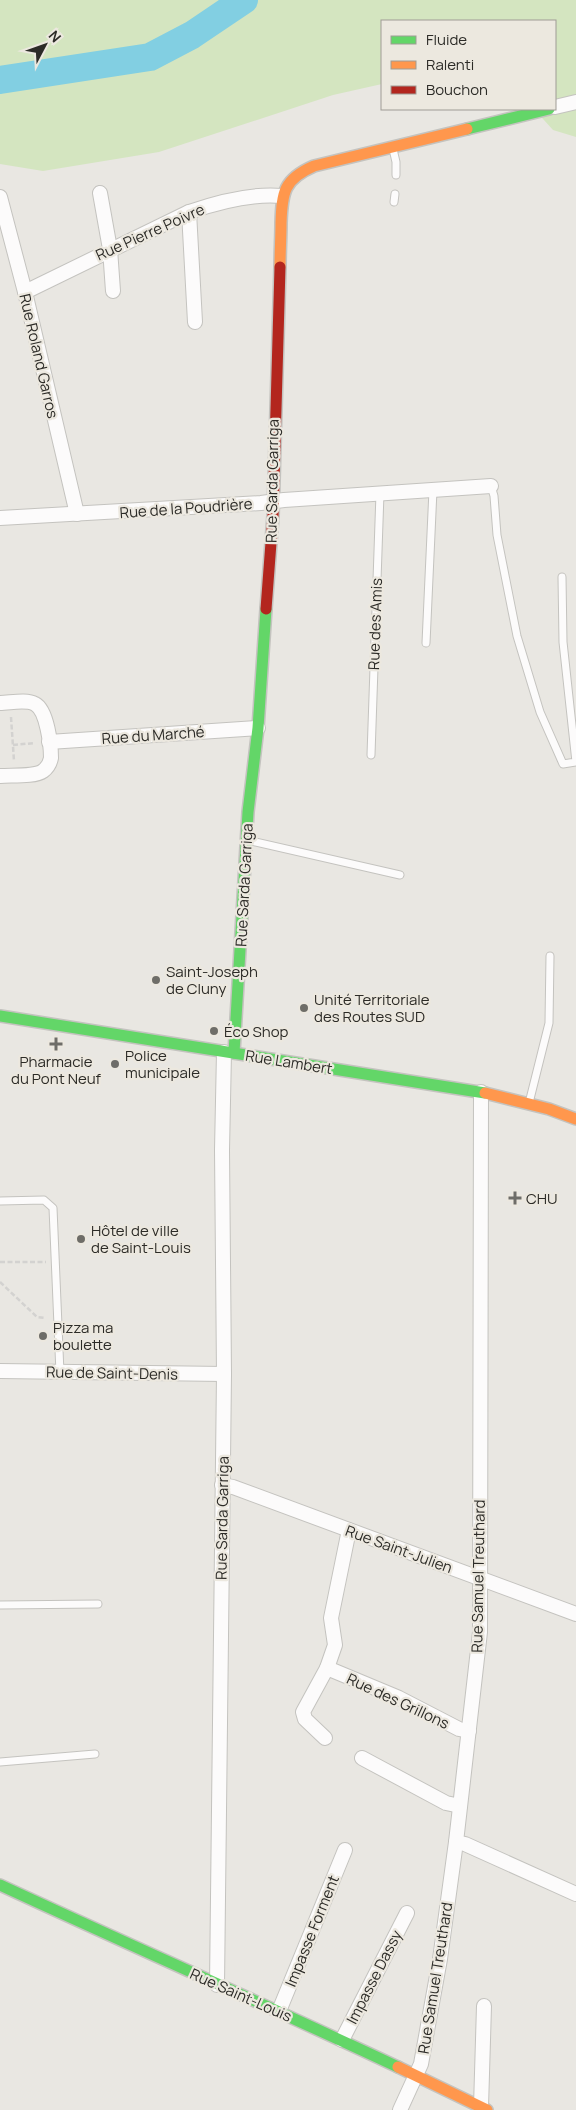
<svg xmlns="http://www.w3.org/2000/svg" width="576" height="2110" font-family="Manrope,sans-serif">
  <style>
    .grass { fill: #d4e5c0 }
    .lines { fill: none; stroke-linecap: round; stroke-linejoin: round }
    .river { stroke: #82cfe2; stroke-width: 28 }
    .lane-casing { stroke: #c4c3bf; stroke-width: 9 }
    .street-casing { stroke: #c4c3bf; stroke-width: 16 }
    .fast-casing { stroke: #c4c3bf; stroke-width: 14 }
    .slow-casing { stroke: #c4c3bf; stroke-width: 14 }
    .jam-casing { stroke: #c4c3bf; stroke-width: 14 }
    .path { stroke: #d3d2d0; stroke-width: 2.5; stroke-dasharray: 5 2.5; stroke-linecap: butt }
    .lane { stroke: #fcfbfb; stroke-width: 7 }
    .street { stroke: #fcfbfb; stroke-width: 14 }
    .fast { stroke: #63d668; stroke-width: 11 }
    .slow { stroke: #ff974d; stroke-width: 11 }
    .jam { stroke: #b3261e; stroke-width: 11 }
    .poi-dot { fill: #6e6d68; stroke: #ece8df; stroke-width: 2 }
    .labels { text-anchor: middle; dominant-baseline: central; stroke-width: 4.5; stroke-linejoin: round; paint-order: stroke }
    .street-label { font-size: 15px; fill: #2c2b27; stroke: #ece8df }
    .poi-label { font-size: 15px; fill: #2c2b27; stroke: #ece8df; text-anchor: start }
  </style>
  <rect width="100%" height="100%" fill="#e9e7e2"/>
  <path class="grass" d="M0,0H576V137L553,130L534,109H555V21H382V84L333,95L159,152L43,171L0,164Z"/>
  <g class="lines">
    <path class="river" d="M0,80L150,57L192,35L244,0"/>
    <g class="lane-casing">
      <g id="lane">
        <path d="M393,149L396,162V175"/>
        <path d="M394,202L395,194"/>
        <path d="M491,486L494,496L497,535L517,636L540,712L563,764L576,762L563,642L562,577"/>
        <path d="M426,643L433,490"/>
        <path d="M371,755L380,493"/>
        <path d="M247,840L400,875"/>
        <path d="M529,1103L549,1023L550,956"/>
        <path d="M0,1201L44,1200L53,1208L60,1373"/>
        <path d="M0,1605L98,1604"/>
        <path d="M0,1762L95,1754"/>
      </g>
    </g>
    <g class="street-casing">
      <g id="street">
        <path d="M555,107L576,102"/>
        <path d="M100,193L110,249L113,291"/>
        <path d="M0,197L25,292L77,514"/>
        <path d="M189,212L195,322"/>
        <path d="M25,292L189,212C218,202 251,193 282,196"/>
        <path d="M0,518L261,503L284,500L491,486"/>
        <path d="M0,703C10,703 26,699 35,704C47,710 51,745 51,758C50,763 47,768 43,771C35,777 10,775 0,776"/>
        <path d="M49,742L258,728"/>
        <path d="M0,1371L224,1374"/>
        <path d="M222,1485L233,1487L576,1614"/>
        <path d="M327,1668L399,1698L459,1729L469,1731"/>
        <path d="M325,1738L305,1719L303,1712L327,1668L335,1645L331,1618L349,1530"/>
        <path d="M362,1758L446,1803L460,1806"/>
        <path d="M456,1842L465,1844L576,1894"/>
        <path d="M217,1985L224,1374L222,1150L224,1052"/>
        <path d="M279,2011L345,1850"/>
        <path d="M342,2040L407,1913"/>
        <path d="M481,2107L484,2006"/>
        <path d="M400,2110L421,2064L440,1959L456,1842L480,1632L481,1092"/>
      </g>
    </g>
    <g class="fast-casing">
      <g id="fast">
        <path d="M467,129L549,109"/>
        <path d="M0,1016L485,1093"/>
        <path d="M234,1053L248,812L258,728L266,609"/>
        <path d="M0,1885C132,1946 266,2005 398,2067"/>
      </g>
    </g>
    <g class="slow-casing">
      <g id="slow">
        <path d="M280,267C280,252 281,237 281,223C282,192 284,179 314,166L467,129"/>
        <path d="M485,1093L549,1109L576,1119"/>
        <path d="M398,2067L487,2110"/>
      </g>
    </g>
    <g class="jam-casing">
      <path id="jam" d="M266,609L273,516L280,267"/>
    </g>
    <g class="path">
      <path d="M11,717L14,761"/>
      <path d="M13,745L35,743"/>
      <path d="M0,1262H46"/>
      <path d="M0,1282L37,1317L46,1318"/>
    </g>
    <use href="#lane" class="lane"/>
    <use href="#street" class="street"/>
    <use href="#fast" class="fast"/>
    <use href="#slow" class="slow"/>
    <use href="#jam" class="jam"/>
  </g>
  <g class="poi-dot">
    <circle cx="156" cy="980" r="5"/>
    <circle cx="304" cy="1008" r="5"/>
    <circle cx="214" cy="1031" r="5"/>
    <path d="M53.5 1036.5h5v5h5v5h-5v5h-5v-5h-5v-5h5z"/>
    <circle cx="115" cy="1064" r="5"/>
    <path d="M512.5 1190.5h5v5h5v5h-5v5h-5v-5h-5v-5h5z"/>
    <circle cx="81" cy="1239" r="5"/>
    <circle cx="43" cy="1336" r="5"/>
  </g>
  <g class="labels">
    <g class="street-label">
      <text transform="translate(150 232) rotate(-24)">Rue Pierre Poivre</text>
      <text transform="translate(39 356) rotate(77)">Rue Roland Garros</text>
      <text transform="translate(272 481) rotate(-89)">Rue Sarda Garriga</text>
      <text transform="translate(186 508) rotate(-4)">Rue de la Poudrière</text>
      <text transform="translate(375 624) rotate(-88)">Rue des Amis</text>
      <text transform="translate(153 735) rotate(-4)">Rue du Marché</text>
      <text transform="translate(244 885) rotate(-87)">Rue Sarda Garriga</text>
      <text transform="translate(289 1062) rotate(9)">Rue Lambert</text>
      <text transform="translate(112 1373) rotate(1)">Rue de Saint-Denis</text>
      <text transform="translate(222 1518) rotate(-89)">Rue Sarda Garriga</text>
      <text transform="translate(399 1549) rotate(20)">Rue Saint-Julien</text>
      <text transform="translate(478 1576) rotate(-89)">Rue Samuel Treuthard</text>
      <text transform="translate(398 1701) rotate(25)">Rue des Grillons</text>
      <text transform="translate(312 1931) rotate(-68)">Impasse Forment</text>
      <text transform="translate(374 1977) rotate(-63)">Impasse Dassy</text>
      <text transform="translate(435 1978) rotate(-81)">Rue Samuel Treuthard</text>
      <text transform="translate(241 1995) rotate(24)">Rue Saint-Louis</text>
    </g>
    <g class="poi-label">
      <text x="166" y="971">Saint-Joseph<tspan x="166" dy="17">de Cluny</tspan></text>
      <text x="314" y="999">Unité Territoriale<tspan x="314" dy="17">des Routes SUD</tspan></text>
      <text x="224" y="1031">Éco Shop</text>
      <text x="125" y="1055">Police<tspan x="125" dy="17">municipale</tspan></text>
      <text x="56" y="1061" text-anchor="middle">Pharmacie<tspan x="56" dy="17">du Pont Neuf</tspan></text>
      <text x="526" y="1198">CHU</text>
      <text x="91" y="1230">Hôtel de ville<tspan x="91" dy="17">de Saint-Louis</tspan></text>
      <text x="53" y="1327">Pizza ma<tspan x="53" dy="17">boulette</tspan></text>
    </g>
  </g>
  <rect x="381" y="20" width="175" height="90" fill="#ece8df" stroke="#9f9c95"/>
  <rect x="391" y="36" width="25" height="8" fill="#63d668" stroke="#9f9c95"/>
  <text x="426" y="45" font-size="15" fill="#2c2b27">Fluide</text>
  <rect x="391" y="61" width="25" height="8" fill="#ff974d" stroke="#9f9c95"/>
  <text x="426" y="70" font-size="15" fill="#2c2b27">Ralenti</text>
  <rect x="391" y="86" width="25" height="8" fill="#b3261e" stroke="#9f9c95"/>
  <text x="426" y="95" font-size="15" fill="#2c2b27">Bouchon</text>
  <g transform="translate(45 45) rotate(49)" stroke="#ece8df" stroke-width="4" paint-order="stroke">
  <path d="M0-4L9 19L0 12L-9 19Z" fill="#2c2b27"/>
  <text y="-8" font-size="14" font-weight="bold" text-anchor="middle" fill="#2c2b27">N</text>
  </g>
</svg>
